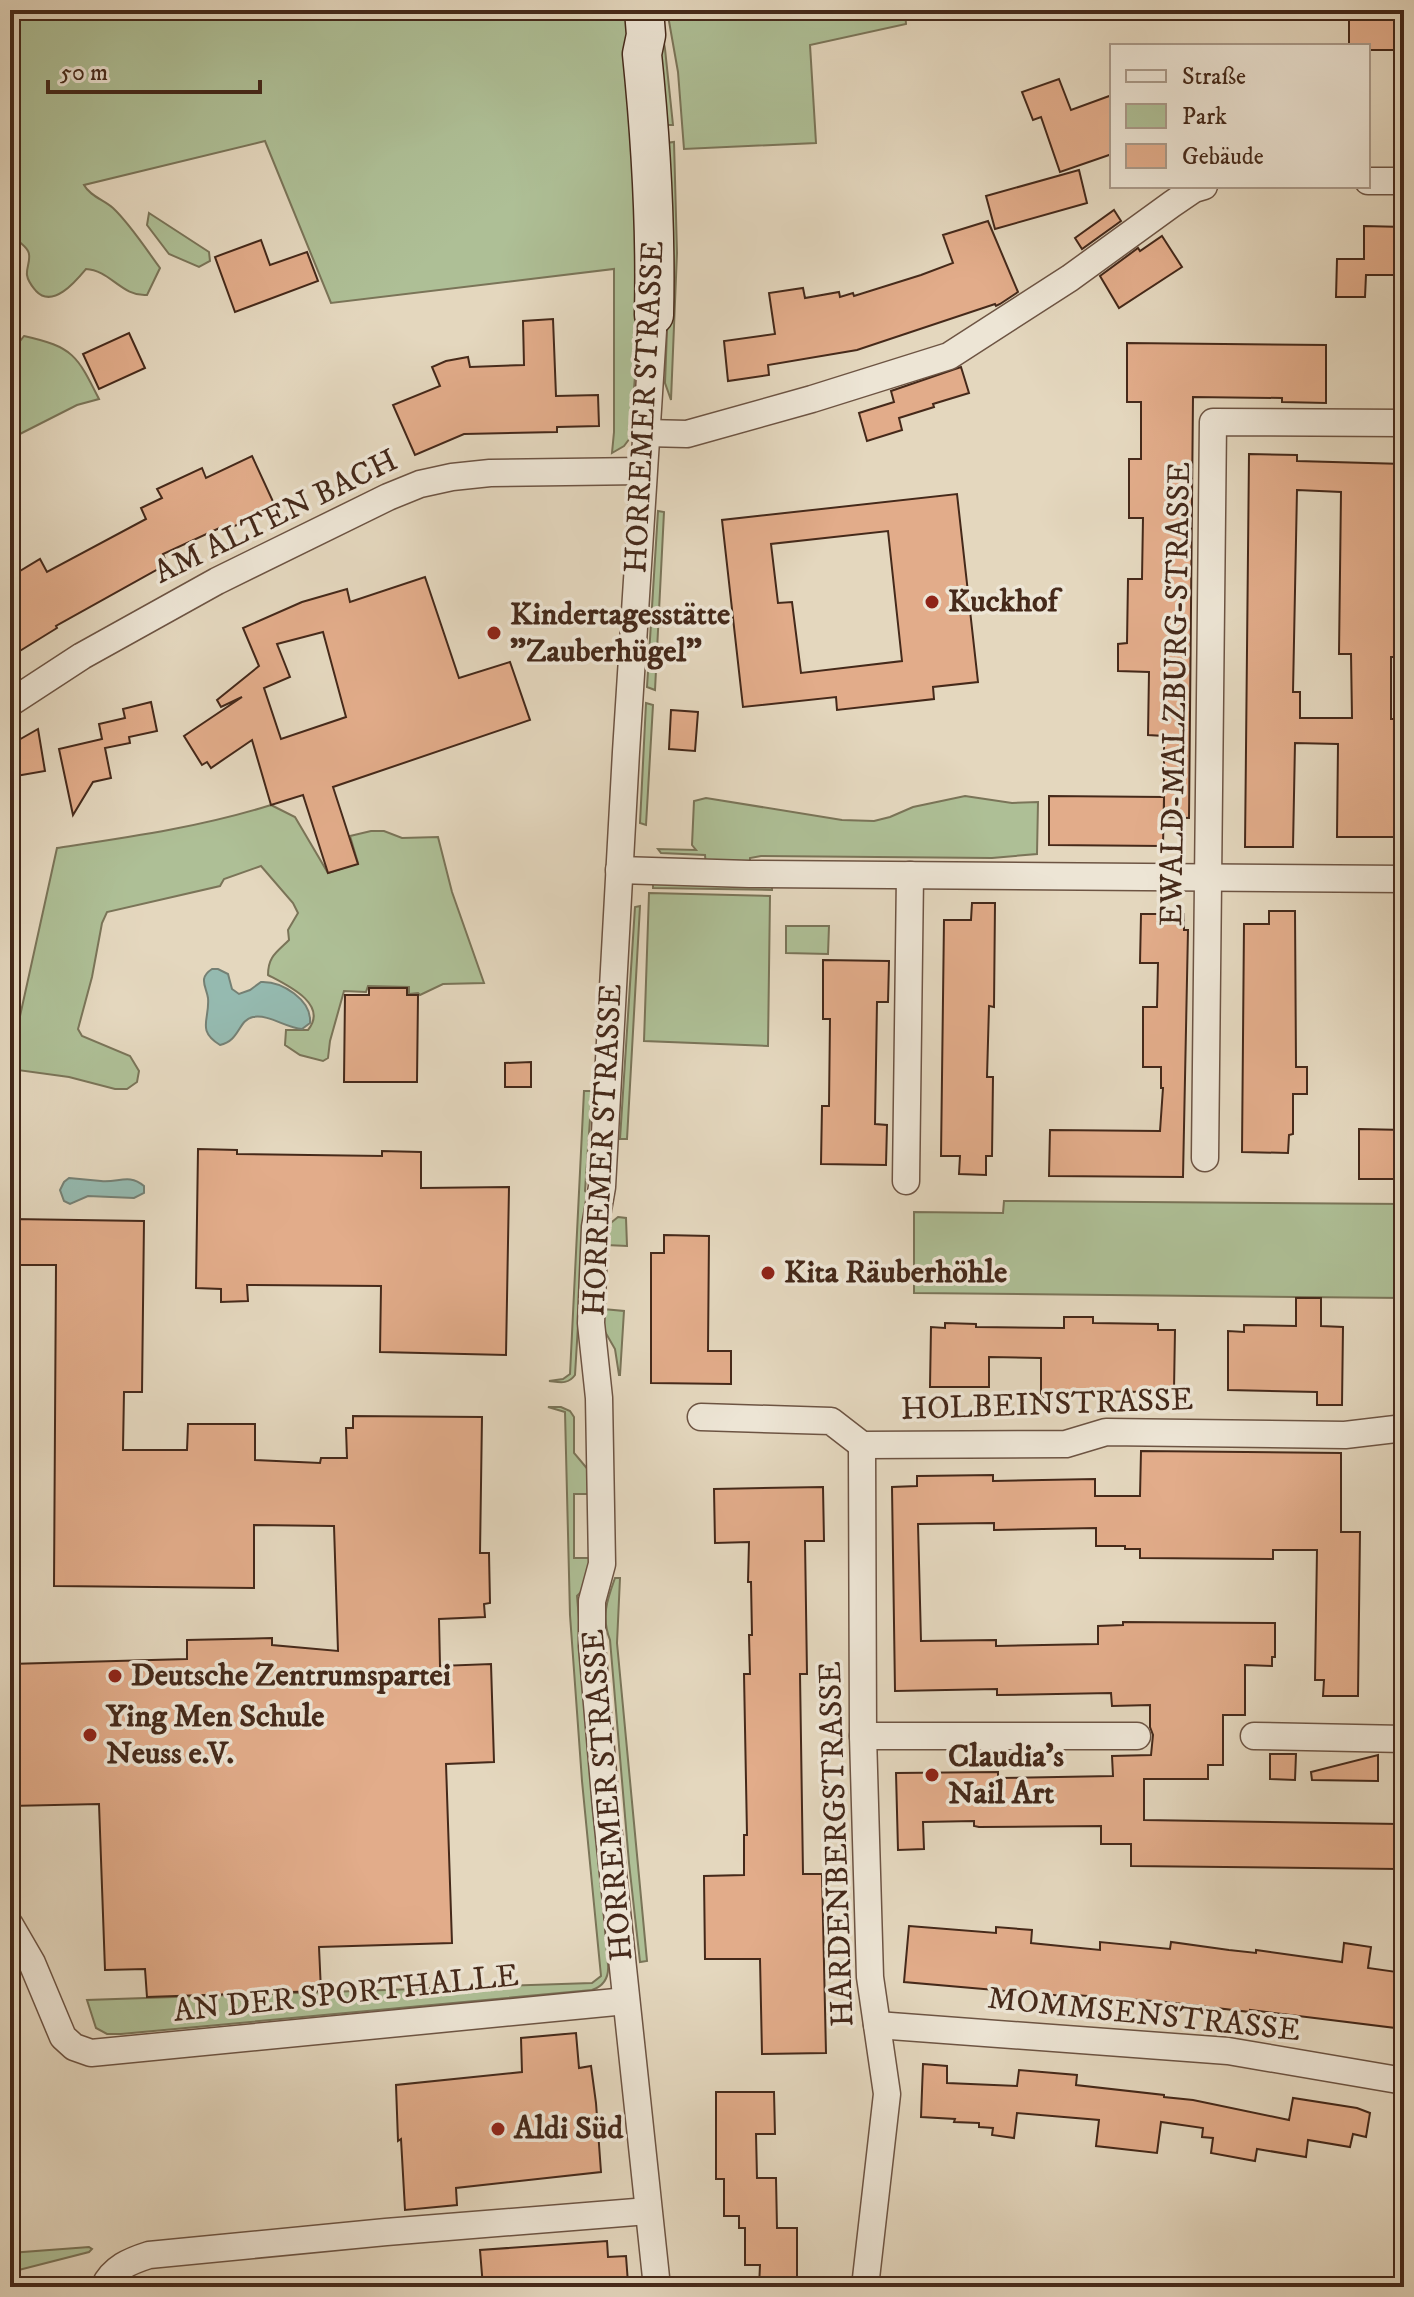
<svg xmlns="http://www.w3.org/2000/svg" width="1414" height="2297" font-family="'IM FELL DW Pica',serif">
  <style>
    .green { fill: #aebf96; stroke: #7a7458; stroke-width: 2 }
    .water { fill: #95bab0; stroke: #758074; stroke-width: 2 }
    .building { fill: #e2ac8a; stroke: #45291a; stroke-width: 2; fill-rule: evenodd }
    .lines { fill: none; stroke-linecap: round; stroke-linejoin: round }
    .minor-casing { stroke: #6d5443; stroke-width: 29 }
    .secondary-casing { stroke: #45291a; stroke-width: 41 }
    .minor { stroke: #ede5d5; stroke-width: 26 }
    .secondary { stroke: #ede5d5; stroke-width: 38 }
    .poi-dot { fill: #8f2418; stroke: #ede5d5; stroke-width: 3 }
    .labels { text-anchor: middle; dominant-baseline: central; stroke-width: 7; stroke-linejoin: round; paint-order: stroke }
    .street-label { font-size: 32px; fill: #45291a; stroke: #ede5d5 }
    .poi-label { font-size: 32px; font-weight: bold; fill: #45291a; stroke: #ede5d5; text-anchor: start }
  </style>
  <rect width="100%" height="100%" fill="#e4d7be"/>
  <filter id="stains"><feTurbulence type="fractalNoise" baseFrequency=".0025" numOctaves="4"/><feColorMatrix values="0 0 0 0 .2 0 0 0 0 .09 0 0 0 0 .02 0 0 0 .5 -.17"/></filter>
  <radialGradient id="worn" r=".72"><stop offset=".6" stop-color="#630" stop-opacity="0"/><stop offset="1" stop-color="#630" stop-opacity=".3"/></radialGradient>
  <g class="green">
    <path d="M10,10H635L641,240L636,364L630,438L624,446L612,453L614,432V269L331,303L265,141L84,185C90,196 104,200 113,208C130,224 146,249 160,268L147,295C122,297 110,270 86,269C76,281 53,309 36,291C32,286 28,282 27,275C26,267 32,258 28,251C25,245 15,239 10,234V206L13,202H10Z"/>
    <path d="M658,10L665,49L673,125H665Z"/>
    <path d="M667,10H905L906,24L810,45L816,143L684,149L678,72Z"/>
    <path d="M674,142L677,253L671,400L665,383L669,278L666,143Z"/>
    <path d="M149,213L209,252L210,261L199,267L169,254L147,225Z"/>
    <path d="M24,336C73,347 77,355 99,399L77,405L10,439V354Z"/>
    <path d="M658,511L664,512L655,690L647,687Z"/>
    <path d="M646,703L653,705L646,825L640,823Z"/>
    <path d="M965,796L1012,803L1038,802L1037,854L992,858L761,856L750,858V868L706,867L705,855L661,853L658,849L696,850L692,845L694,801L706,798L842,820L874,821L890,817L913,807Z"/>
    <path d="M271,805L295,817L328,873L358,863L350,836L371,831H384L402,838L438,837L452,892L484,983L443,984L420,995L418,993L409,994V987L368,986L366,992L344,991L330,1041L328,1058L323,1061L300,1055L285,1045L286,1030H308C329,1004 287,985 268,975C268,956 277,952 289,940L288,930L298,913L293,903L261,866L224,879L220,886L107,912L102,923L92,977L78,1029L82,1036L130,1056L139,1071L137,1082L127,1089H115L69,1077L10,1069L11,1057L57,848C130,837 201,827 271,805Z"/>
    <path d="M653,879L772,881V890L653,888Z"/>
    <path d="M649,893L770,896L768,1046L644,1041Z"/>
    <path d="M640,906L627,1139H620L635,907Z"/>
    <path d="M786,926H829L828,954L786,953Z"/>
    <path d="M584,1091H592L585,1191L589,1196L588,1205L585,1209L575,1375C568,1385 559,1382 549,1381L563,1379L570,1374Z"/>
    <path d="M1004,1201L1404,1204V1298L914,1293V1212L1003,1213Z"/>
    <path d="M618,1217L626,1218L627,1246L606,1245L607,1226Z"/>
    <path d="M603,1309L624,1311L620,1375H619L615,1349L604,1330Z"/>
    <path d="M548,1407H561L570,1411L574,1417V1453L590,1472L592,1494H574V1558H592L587,1586L577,1596L608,1965C609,1978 604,1986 592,1990L121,2034H107L96,2028L87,2000L592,1983L601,1976L582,1781L570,1615L565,1412Z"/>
    <path d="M615,1578H620L617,1643L647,1961L640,1962L629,1863L610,1640C601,1617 607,1600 615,1578Z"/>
    <path d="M89,2247L92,2249L89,2252L11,2272L10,2253Z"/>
  </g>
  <g class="water">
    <path d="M212,969H218L228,974L232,989L239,994L250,990L261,982C282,981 312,1000 310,1023L302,1029C286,1028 269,1014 253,1017C238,1020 240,1041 220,1045C196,1030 210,1020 208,998C206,986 198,978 212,969Z"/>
    <path d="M69,1178C80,1179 91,1180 101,1181C118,1183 129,1173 144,1186V1193L134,1198L88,1196L70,1204L64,1201L60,1190L64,1182Z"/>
  </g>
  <g class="building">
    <path d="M1349,10H1404V50H1368V46H1349Z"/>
    <path d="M1059,79L1071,110L1112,95V154L1060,172L1041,117L1033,120L1022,92Z"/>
    <path d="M1079,170L1087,203L995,229L986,196Z"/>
    <path d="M1114,210L1121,221L1082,249L1075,238Z"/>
    <path d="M988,221L1018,292L1000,304L996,306L995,304L857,350L768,365L769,375L728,381L724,341L775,334L769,293L803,288L805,298L839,292L840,297L853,293L854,296L921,275L953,263L943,235Z"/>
    <path d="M1364,226L1404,227V275H1366L1365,297H1336L1337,259H1364Z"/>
    <path d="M1162,236L1182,267L1119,308L1100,276L1138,248L1140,251Z"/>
    <path d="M261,240L270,265L307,252L318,281L235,312L215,257Z"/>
    <path d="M553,319L556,396L598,395L599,426L557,427V432L464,434L415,455L393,405L440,386L432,367L446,361L468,357L470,367L524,365L523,321Z"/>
    <path d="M129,333L145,368L99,389L83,354Z"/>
    <path d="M1127,343L1326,345V403L1282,402V398L1193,397L1189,818L1164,817V736L1148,735L1149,672L1118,671V644L1127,643L1128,579H1142L1143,518H1129V459H1141V402H1127Z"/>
    <path d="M961,367L969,393L933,404L934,407L899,418L902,430L867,441L859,413L894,402L891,391Z"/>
    <path d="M1249,454L1297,455V461L1404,464V657H1391V719H1404V837H1337L1338,744L1295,743L1293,847H1245ZM1297,490L1341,492L1339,654H1351L1352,718H1300V692H1293Z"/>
    <path d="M252,456L276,508L230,528L228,524L163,554L167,564L56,626L57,628L10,657V577L40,559L47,572L146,519L141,508L162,498L157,489L202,468L206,478Z"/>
    <path d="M957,494L978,682L933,687L934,699L837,710L836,697L743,707L722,520ZM888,531L902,661L801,673L792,602L778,603L771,544Z"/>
    <path d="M425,577L459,678L510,662L530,720L333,787L358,864L328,873L303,795L271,805L252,740L211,768L207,762L202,765L184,736L242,697L221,707L217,700L259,666L243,628L302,602L347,589L350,602ZM323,632L346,717L281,739L264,688L290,677L277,644Z"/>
    <path d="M151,702L157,731L129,737L130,743L105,748L111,778L93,782L73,815L59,749L102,739L99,724L125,718L123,709Z"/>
    <path d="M671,710L698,712L695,751L669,749Z"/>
    <path d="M38,729L45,771L10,777V745Z"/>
    <path d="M1049,796L1164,797L1163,846L1049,845Z"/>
    <path d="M972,903H995L994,1007L989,1006L987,1077H993L992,1156H986V1175L959,1174L960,1156H941L944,920H971Z"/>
    <path d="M1269,911H1295L1296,1067H1307V1094H1293V1134L1289,1135L1288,1153L1242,1152L1244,924H1269Z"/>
    <path d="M1141,914H1184V930H1188L1183,1177L1049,1176L1050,1130L1160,1131L1163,1088H1161V1067H1143V1007H1157L1158,963H1140Z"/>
    <path d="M823,960L889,961L888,1002H877L875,1124L887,1125L886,1165L821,1164L822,1106H829L830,1019H823Z"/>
    <path d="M369,988H407V995H418L417,1082H344L345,995H369Z"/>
    <path d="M531,1062V1087H505V1063Z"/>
    <path d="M1359,1129L1404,1130V1179H1359Z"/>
    <path d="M198,1149L237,1150V1154L382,1156V1151L421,1152V1188L509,1187L506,1355L380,1352L381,1286L247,1285L248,1301L221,1302V1289L196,1288Z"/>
    <path d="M12,1219L144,1221L142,1392H124L123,1450H187L188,1424H255V1460L320,1463L321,1458H347L346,1428H353V1416L482,1417L480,1553H489L490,1603L484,1604L485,1617L439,1619L440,1666L491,1664L494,1762L446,1764L452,1943L319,1947L321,1991L147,1997L145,1969L105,1970L99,1804L10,1806V1664L187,1659V1640L272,1638V1645L338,1651L334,1526L254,1525V1588L54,1586L56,1265H12Z"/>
    <path d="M664,1235L709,1236L708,1351H731V1384L651,1383V1253H664Z"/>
    <path d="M1296,1298H1321V1326L1343,1327L1342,1405H1317V1392L1228,1390V1331L1244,1332V1325L1296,1326Z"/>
    <path d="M1064,1317H1093V1323L1158,1324V1330H1175L1174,1390H1151V1392L1066,1391V1397H1041V1358L989,1357V1387H930L931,1327L945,1328V1323L976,1324V1327L1064,1328Z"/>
    <path d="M1141,1451L1341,1453V1532H1360L1358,1696H1323L1324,1680H1315L1317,1550H1273V1559L1140,1558V1549H1125V1546H1096V1528L994,1530V1523L918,1524L921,1641L996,1640V1646L1098,1644V1626L1123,1625V1622L1275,1623V1657H1272V1666L1245,1665V1715H1223V1765H1208V1779H1144V1820L1399,1824L1398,1869L1131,1866V1844H1101V1826L979,1827L974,1826V1821L923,1822L924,1849L898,1850L896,1773L998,1772V1778L1113,1776L1112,1756L1151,1755L1153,1735L1150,1727V1705L1112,1706L1111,1693L997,1695V1689L895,1691L892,1487L917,1486V1476L993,1475V1481L1095,1479V1496H1140Z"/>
    <path d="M823,1487L824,1541H805L807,1674H800L803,1874H822L826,2053L762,2054L760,1959H705L704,1876L744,1875V1835H747L744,1674H750L749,1635H752L751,1582H748L749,1542L715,1543L714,1489Z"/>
    <path d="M1270,1754H1296L1295,1780L1270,1779Z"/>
    <path d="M1378,1755V1781L1312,1780L1311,1772Z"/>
    <path d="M909,1926L996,1933V1927L1032,1930L1031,1943L1100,1950V1942L1170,1949L1171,1942L1229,1950L1256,1953V1950L1342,1962L1344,1943L1371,1947L1368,1968L1404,1973V2029L1250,2010V2012L1166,2002L1076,1995V1997L904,1982Z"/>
    <path d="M576,2033L579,2068L591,2066L596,2103L601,2172L456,2188L457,2205L405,2210L401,2139L398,2141L396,2085L522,2072L521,2038Z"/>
    <path d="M923,2064L947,2066V2083L1017,2086L1019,2070L1077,2075L1076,2085L1164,2095V2097L1193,2100L1289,2120L1293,2098L1357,2108L1370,2113L1366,2137L1353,2134L1350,2147L1308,2140L1306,2157L1257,2149L1255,2161L1211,2153L1213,2138L1202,2137L1203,2128L1161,2122L1157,2153L1096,2146L1099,2120L1017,2113L1014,2138L992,2135L993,2128L979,2127V2123L954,2122L955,2119L921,2117Z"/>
    <path d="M716,2092H774L775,2134H756L757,2178H776L777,2228H797V2287H759L760,2265H745V2228H739V2216H724V2179H716Z"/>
    <path d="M607,2241L608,2257L626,2256L628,2283L572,2287H483L480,2250Z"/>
  </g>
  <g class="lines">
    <g class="minor-casing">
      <g id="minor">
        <path d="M1368,181H1404"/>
        <path d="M654,315L626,752L602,1187L595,1227L591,1323L599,1398L602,1564L592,1601V1646L606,1808L657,2287"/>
        <path d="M646,433L687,434L812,399L949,356L1070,278L1172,204L1194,189L1204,186"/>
        <path d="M10,703L82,656L217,581L388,497L420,484L452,477L490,473L643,471"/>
        <path d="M619,870L749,874L1404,879"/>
        <path d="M1205,1158L1213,422L1404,423"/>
        <path d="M906,1181L910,875"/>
        <path d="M701,1417L831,1421L862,1445L1066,1444L1106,1432L1345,1435L1404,1428"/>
        <path d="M862,1445L863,1736L870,1977L887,2094L865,2287"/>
        <path d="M863,1736H1137"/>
        <path d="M1254,1736L1404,1739"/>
        <path d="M10,1925L32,1963L63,2037L74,2047L91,2053L626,2001"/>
        <path d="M877,2025L1228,2051L1404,2081"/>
        <path d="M104,2287C113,2268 130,2261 149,2255L386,2232L648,2211"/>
      </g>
    </g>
    <g class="secondary-casing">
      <path id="secondary" d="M644,10L646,35L642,54C651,141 656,227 654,315"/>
    </g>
    <use href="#minor" class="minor"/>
    <use href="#secondary" class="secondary"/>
  </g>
  <g class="poi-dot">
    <circle cx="932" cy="602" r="8"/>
    <circle cx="494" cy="633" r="8"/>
    <circle cx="768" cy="1273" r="8"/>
    <circle cx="115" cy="1676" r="8"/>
    <circle cx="90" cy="1735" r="8"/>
    <circle cx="932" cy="1775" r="8"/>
    <circle cx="498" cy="2129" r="8"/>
  </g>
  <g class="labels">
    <g class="street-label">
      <text transform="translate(645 407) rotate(-87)">HORREMER STRASSE</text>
      <text transform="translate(276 517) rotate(-26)">AM ALTEN BACH</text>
      <text transform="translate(1176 694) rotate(-89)">EWALD-MALZBURG-STRASSE</text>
      <text transform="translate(603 1150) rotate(-87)">HORREMER STRASSE</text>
      <text transform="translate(1047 1405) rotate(-2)">HOLBEINSTRASSE</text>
      <text transform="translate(608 1795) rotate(-95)">HORREMER STRASSE</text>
      <text transform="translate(837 1844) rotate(-92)">HARDENBERGSTRASSE</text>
      <text transform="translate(346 1994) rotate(-6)">AN DER SPORTHALLE</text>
      <text transform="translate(1144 2015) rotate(6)">MOMMSENSTRASSE</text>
    </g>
    <g class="poi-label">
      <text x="948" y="602">Kuckhof</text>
      <text x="510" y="615">Kindertagesstätte<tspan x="510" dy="37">"Zauberhügel"</tspan></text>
      <text x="784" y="1273">Kita Räuberhöhle</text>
      <text x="131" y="1676">Deutsche Zentrumspartei</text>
      <text x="106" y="1717">Ying Men Schule<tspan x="106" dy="37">Neuss e.V.</tspan></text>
      <text x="948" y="1757">Claudia's<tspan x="948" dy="37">Nail Art</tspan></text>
      <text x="514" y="2129">Aldi Süd</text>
    </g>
  </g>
  <rect width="1414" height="2297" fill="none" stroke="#e4d7be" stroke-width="40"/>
  <rect x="12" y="12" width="1390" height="2273" fill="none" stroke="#45291a" stroke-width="4"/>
  <rect x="20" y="20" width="1374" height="2257" fill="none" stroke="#45291a" stroke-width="2"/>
  <rect x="1110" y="44" width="260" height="144" fill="#ede5d5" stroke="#aa9a8a" stroke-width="2"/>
  <rect x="1126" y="70" width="40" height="12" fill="#ede5d5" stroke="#aa9a8a" stroke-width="2"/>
  <text x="1182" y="84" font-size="24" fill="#45291a">Straße</text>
  <rect x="1126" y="104" width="40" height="24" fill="#aebf96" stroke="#aa9a8a" stroke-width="2"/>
  <text x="1182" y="124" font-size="24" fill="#45291a">Park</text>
  <rect x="1126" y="144" width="40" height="24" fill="#e2ac8a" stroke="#aa9a8a" stroke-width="2"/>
  <text x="1182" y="164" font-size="24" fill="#45291a">Gebäude</text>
  <path d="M48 80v12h212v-12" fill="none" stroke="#45291a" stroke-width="4"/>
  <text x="60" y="80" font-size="24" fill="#45291a" stroke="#ede5d5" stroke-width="6" paint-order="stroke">50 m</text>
  <rect width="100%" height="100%" filter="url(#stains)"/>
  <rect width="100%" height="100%" fill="url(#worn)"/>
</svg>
